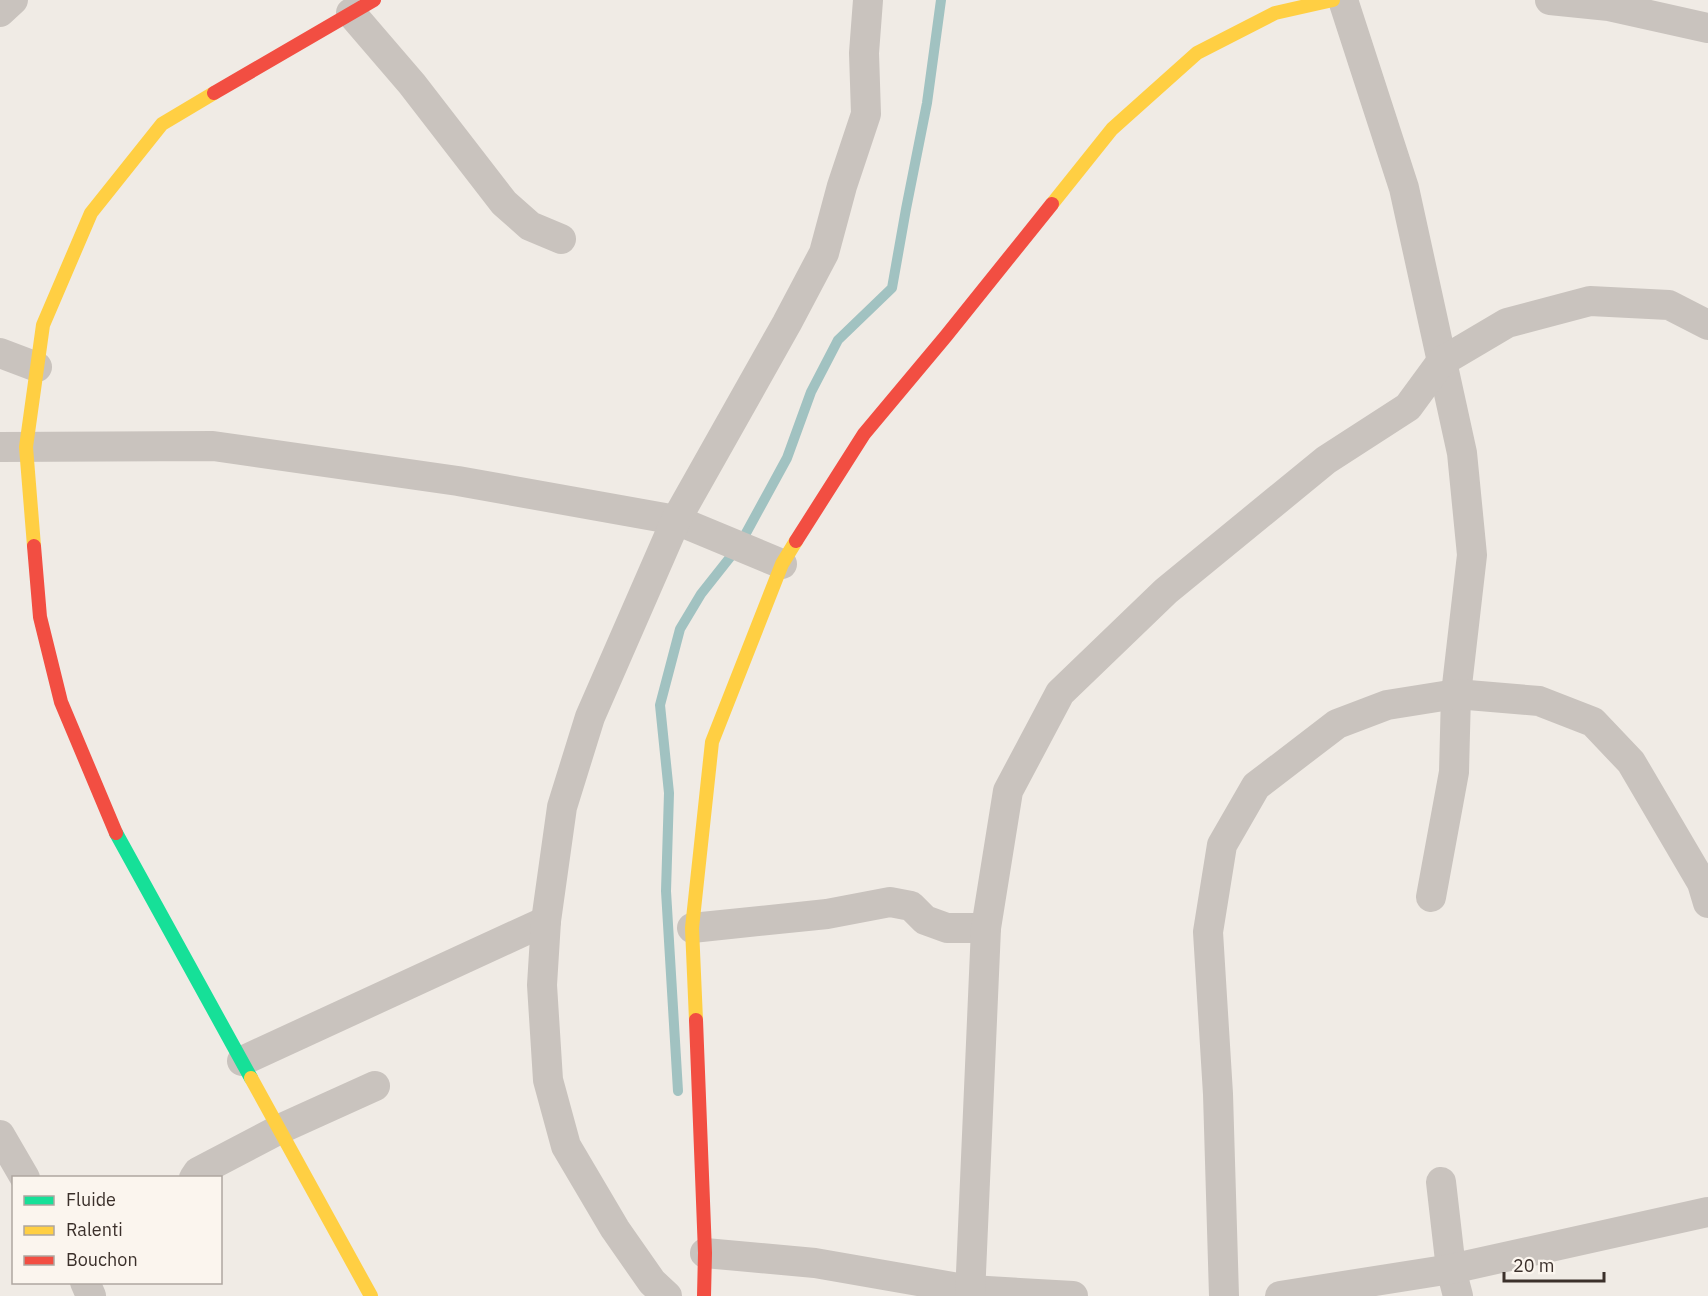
<svg xmlns="http://www.w3.org/2000/svg" width="1708" height="1296" font-family="'IBM Plex Sans',sans-serif">
  <style>
    .lines { fill: none; stroke-linecap: round; stroke-linejoin: round }
    .stream { stroke: #a1c2c1; stroke-width: 10 }
    .street { stroke: #c9c3be; stroke-width: 30 }
    .fast { stroke: #16e098; stroke-width: 14 }
    .slow { stroke: #ffcf43; stroke-width: 14 }
    .jam { stroke: #f24e42; stroke-width: 14 }
  </style>
  <rect width="100%" height="100%" fill="#f0ebe5"/>
  <g class="lines">
    <path class="stream" d="M678,1091L666,891L669,793L660,705L680,629L701,594L739,546L787,458L811,392L838,340L892,288L906,209L927,103L941,0"/>
    <g class="street">
      <path d="M1343,0L1404,188L1462,453L1472,555L1456,694L1454,772L1431,897"/>
      <path d="M1550,0L1609,6L1708,28"/>
      <path d="M0,12L13,0"/>
      <path d="M351,13L412,84L504,203L530,226L561,239"/>
      <path d="M0,353L37,367"/>
      <path d="M0,447L213,446L458,481L676,520L782,564"/>
      <path d="M692,928L827,914L890,902L911,906L925,920L947,928H986"/>
      <path d="M242,1061L546,921"/>
      <path d="M0,1135L25,1178"/>
      <path d="M194,1178L198,1172L280,1129L375,1086"/>
      <path d="M1441,1182L1451,1269L1458,1296"/>
      <path d="M705,1253L815,1263L970,1290L1073,1296"/>
      <path d="M85,1282L91,1296"/>
      <path d="M667,1296L652,1282L615,1229L566,1146L548,1080L542,985L546,921L562,807L590,717L676,520L787,323L824,253L842,186L866,114L864,53L868,0"/>
      <path d="M970,1296L986,928L1008,791L1060,693L1166,591L1326,460L1408,407L1441,362L1507,323L1590,301L1669,305L1708,325"/>
      <path d="M1224,1296L1218,1094L1208,932L1222,845L1256,786L1337,724L1387,705L1456,694L1539,701L1593,722L1631,762L1702,883L1708,903"/>
      <path d="M1280,1296L1451,1269L1708,1212"/>
    </g>
    <path class="fast" d="M116,833L251,1078"/>
    <g class="slow">
      <path d="M1052,204L1112,129L1197,53L1275,13L1333,0"/>
      <path d="M34,546L26,447L43,325L91,213L162,124L214,93"/>
      <path d="M696,1020L692,928L712,742L782,564L796,541"/>
      <path d="M251,1078L371,1296"/>
    </g>
    <g class="jam">
      <path d="M214,93L374,0"/>
      <path d="M796,541L864,434L946,336L1052,204"/>
      <path d="M34,546L40,617L61,702L116,833"/>
      <path d="M696,1020L705,1253L704,1296"/>
    </g>
  </g>
  <rect x="12" y="1176" width="210" height="108" fill="#fbf5ee" stroke="#aea6a0" stroke-width="1.5"/>
  <rect x="24" y="1196" width="30" height="9" fill="#16e098" stroke="#aea6a0" stroke-width="1.5"/>
  <text x="66" y="1206" font-size="18" fill="#3b302b">Fluide</text>
  <rect x="24" y="1226" width="30" height="9" fill="#ffcf43" stroke="#aea6a0" stroke-width="1.5"/>
  <text x="66" y="1236" font-size="18" fill="#3b302b">Ralenti</text>
  <rect x="24" y="1256" width="30" height="9" fill="#f24e42" stroke="#aea6a0" stroke-width="1.5"/>
  <text x="66" y="1266" font-size="18" fill="#3b302b">Bouchon</text>
  <path d="M1504 1272v9h100v-9" fill="none" stroke="#3b302b" stroke-width="3"/>
  <text x="1513" y="1272" font-size="18" fill="#3b302b" stroke="#fbf5ee" stroke-width="4.5" paint-order="stroke">20 m</text>
</svg>
